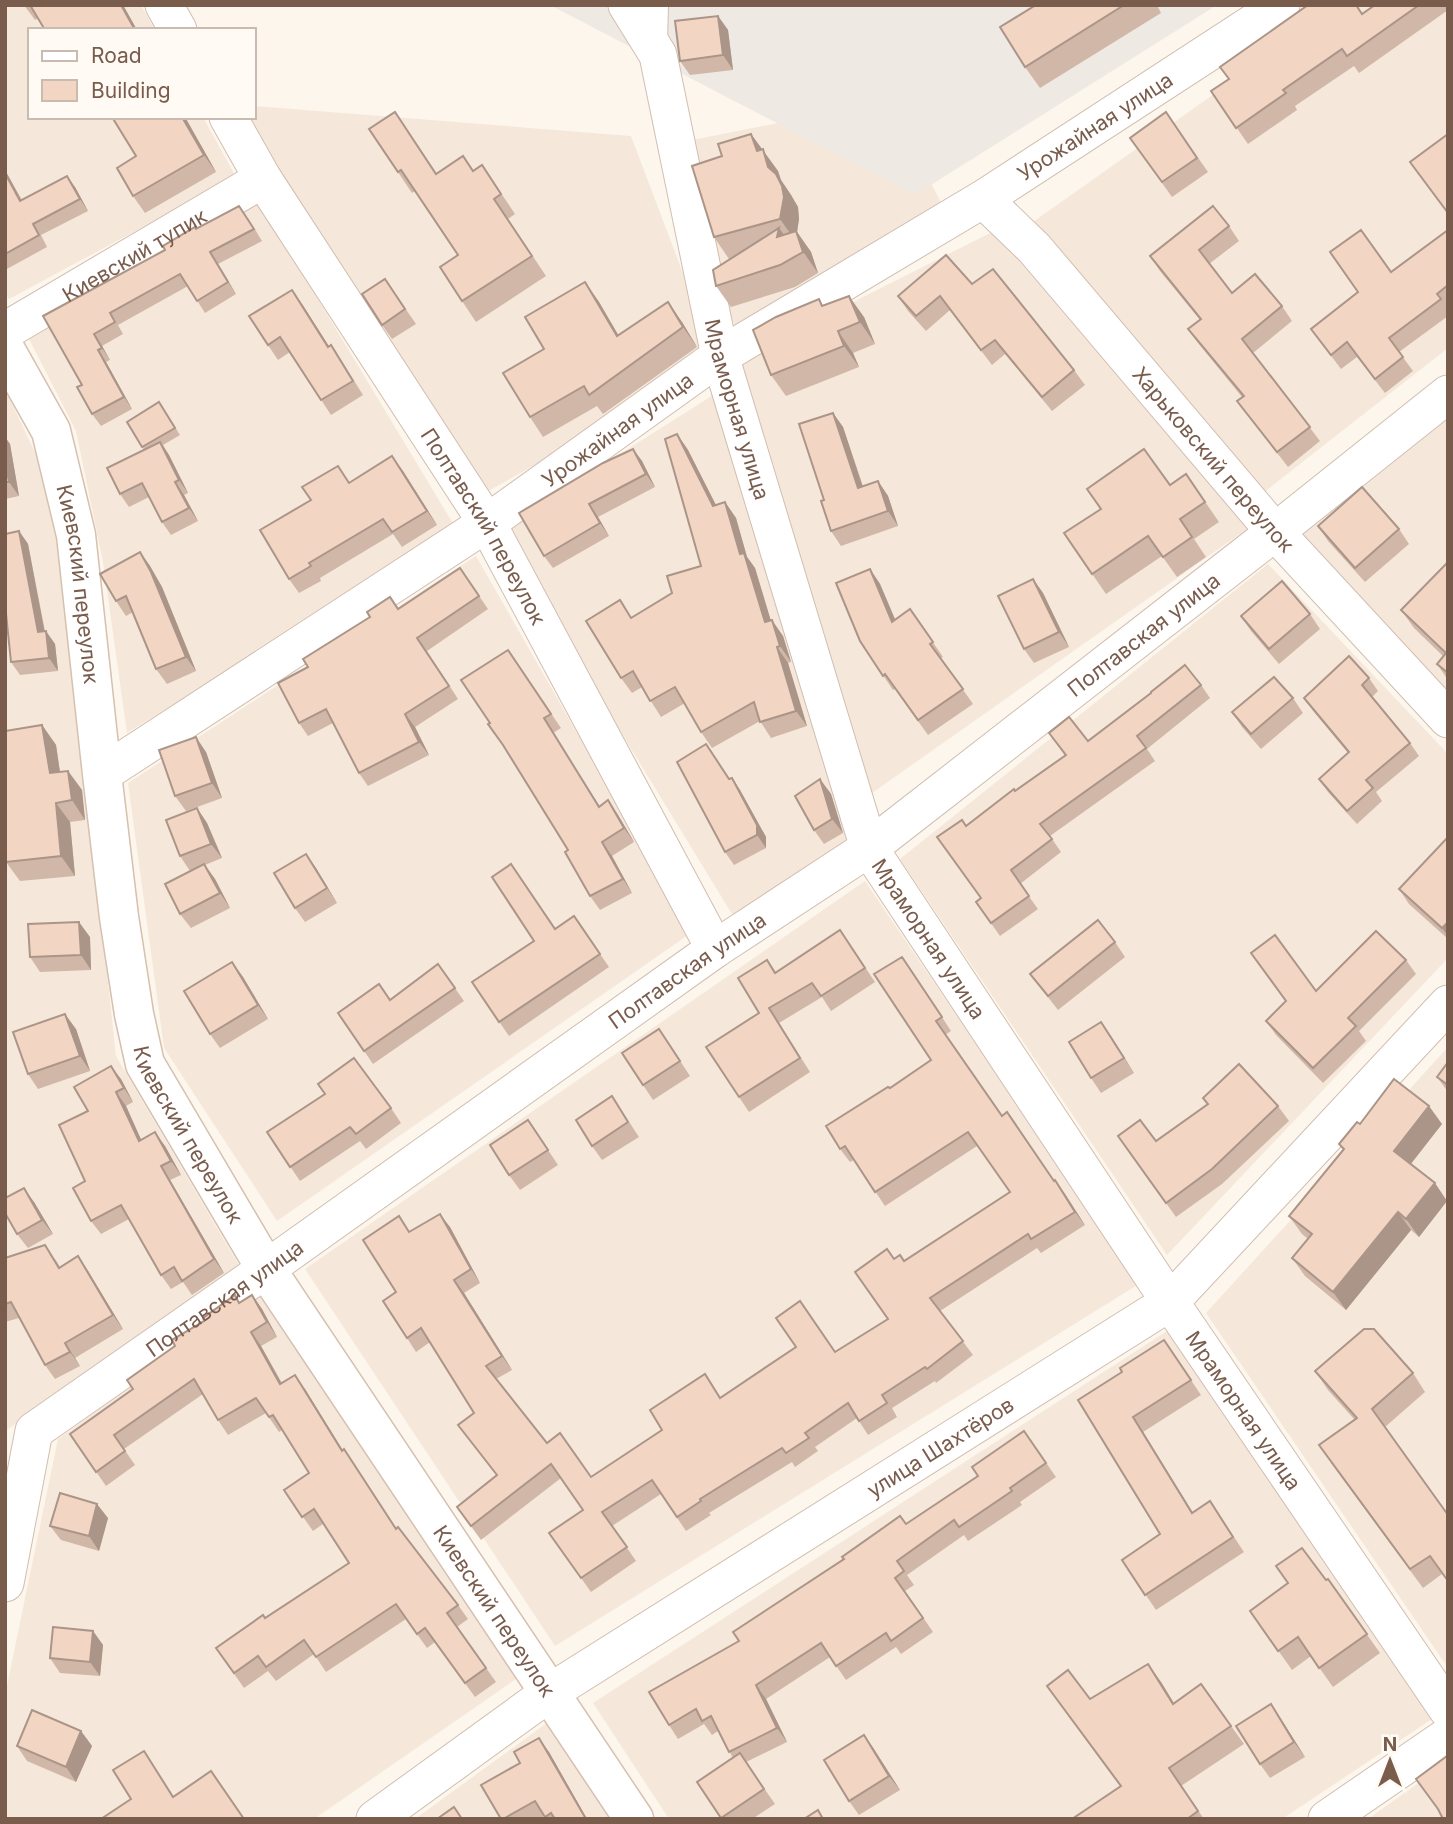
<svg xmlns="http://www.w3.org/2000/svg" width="1453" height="1824" font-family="Inter,sans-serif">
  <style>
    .residential { fill: #f5e8da }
    .industrial { fill: #efe9e4 }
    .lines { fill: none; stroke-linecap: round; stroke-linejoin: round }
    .lane-casing { stroke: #d1beb0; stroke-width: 20 }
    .street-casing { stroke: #d1beb0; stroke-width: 39 }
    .secondary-casing { stroke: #d6c0b0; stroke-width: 41 }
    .lane { stroke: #fff; stroke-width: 18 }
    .street { stroke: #fff; stroke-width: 37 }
    .secondary { stroke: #fff; stroke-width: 38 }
    .wall { fill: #d1b7a8 }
    .shaded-wall { fill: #aa9588 }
    .building { fill: #f3d5c3; stroke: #aa9588; stroke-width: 2 }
    .labels { text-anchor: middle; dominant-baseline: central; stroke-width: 7; stroke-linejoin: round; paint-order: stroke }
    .street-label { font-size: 21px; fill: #7a5c4d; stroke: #fffaf3 }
  </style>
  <rect width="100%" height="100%" fill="#fdf6ec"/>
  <g class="residential">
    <path d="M5,5H141L155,30H30V117H203L236,177L9,299L5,293Z"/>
    <path d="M1340,5H1448V348L1258,497L1030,224Z"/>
    <path d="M890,101L945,211L737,333L672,144Z"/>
    <path d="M254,106L631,136L717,363L476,498L248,117H254Z"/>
    <path d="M257,198L457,530L127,733L103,562L76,431L24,329Z"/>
    <path d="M1000,228L1254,524L872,793L740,359Z"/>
    <path d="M5,389L56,497L116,1056L241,1269L5,1431Z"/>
    <path d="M718,392L859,832L735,919L498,531Z"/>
    <path d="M1448,419V706L1293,543Z"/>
    <path d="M476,556L691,933L277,1221L164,1048L128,783Z"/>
    <path d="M1268,564L1448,754V958L1167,1255L900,859Z"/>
    <path d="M865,881L1139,1284L555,1646L305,1269Z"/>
    <path d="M1448,1047V1668L1206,1313Z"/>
    <path d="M259,1296L519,1677L314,1819H5V1695L58,1439Z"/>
    <path d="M1170,1329L1435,1717L1282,1819H669L593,1703Z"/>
    <path d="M551,1720L617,1819H415Z"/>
    <path d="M1448,1762V1819H1368Z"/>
  </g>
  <path class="industrial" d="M550,5H1217L915,195Z"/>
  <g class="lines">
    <g class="lane-casing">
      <path id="lane" d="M658,44L659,5"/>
    </g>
    <g class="street-casing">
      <g id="street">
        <path d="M164,5L178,30"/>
        <path id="s1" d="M627,5L658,55L720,356L869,848L1170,1302L1448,1710"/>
        <path id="s2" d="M228,117L263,179L487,523L715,949"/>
        <path id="s3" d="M983,199L1034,248L1275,532L1448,719"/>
        <path id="s4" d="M5,331L263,179"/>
        <path id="s5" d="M102,774L487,523L720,356L983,199L1281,5"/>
        <path id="s6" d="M5,1583L34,1431L266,1269L715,949L869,848L1275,532L1448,394"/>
        <path id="s7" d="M375,1819L549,1693L1170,1302L1448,1004"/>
        <path d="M1327,1819L1448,1736"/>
      </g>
    </g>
    <g class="secondary-casing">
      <g id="secondary">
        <path id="s8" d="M5,349L51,431L76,535L102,774L119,917L134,1014L145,1064L266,1269L634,1819"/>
      </g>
    </g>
    <use href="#lane" class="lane"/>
    <use href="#street" class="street"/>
    <use href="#secondary" class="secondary"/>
  </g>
  <g class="wall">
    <path d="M24,5H123L137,30H45L38,18L35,20Z"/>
    <path d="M1036,5H1157L1161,13L1040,88L1025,67Z"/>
    <path d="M1375,5H1448V10L1359,73L1354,66L1295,106L1297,110L1248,144L1211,91L1362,14Z"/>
    <path d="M718,16L728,30L733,70L690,75L680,61Z"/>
    <path d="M1166,112L1208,172L1172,197L1130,138Z"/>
    <path d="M112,117H185L216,172L145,213L133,196L136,156Z"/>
    <path d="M369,129L436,173L474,170L482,165L515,214L508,219L546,276L476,322L462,301L458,255L415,191L412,193Z"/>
    <path d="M751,134L778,171L781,180L791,195L798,207L799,219L797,232L811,252L818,273L795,287L731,307L716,286L732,258L729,259L714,237L722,156Z"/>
    <path d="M5,170L22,200L75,187L88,211L41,235L47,247L5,270Z"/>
    <path d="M248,218L262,241L218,264L236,294L205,313L188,286L118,325L123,334L102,346L110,360L106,362L132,409L101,426L92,414L82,385L43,316L165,250L196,229Z"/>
    <path d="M1229,226L1239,241L1209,264L1232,293L1282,306L1292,321L1253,353L1320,441L1288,467L1237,401L1242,397L1198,343L1188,329L1200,320L1160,271L1150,256Z"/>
    <path d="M1448,230V316L1399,352L1413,371L1385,393L1357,357L1341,369L1311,329L1391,272Z"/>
    <path d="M385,279L416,324L392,339L382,325Z"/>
    <path d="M585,282L599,302L618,335L682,322L697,347L603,414L597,406L543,437L530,417L544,349Z"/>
    <path d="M972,284L1074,370L1085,385L1052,411L1005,354L992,365L950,310L926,331L908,311L898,296Z"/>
    <path d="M302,304L329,346L341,360L363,395L331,415L290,352L278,360L268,345Z"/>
    <path d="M824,306L864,317L875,344L853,353L859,367L786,396L771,375Z"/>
    <path d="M159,402L180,435L163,445L169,455L188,493L184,495L198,521L171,535L162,522L149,497L129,507L120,494L144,450L127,422Z"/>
    <path d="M833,413L843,427L863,486L878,481L888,496L898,526L841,546L831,531L824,500Z"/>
    <path d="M677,434L688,450L716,505L725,502L736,518L747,557L755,568L771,621L783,636L791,662L788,663L807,726L771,738L760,721L712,748L701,732L685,703L661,717L642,687L632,693L621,678L672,593L701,566Z"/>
    <path d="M5,437L10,444L19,496L5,499Z"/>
    <path d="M633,449L642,461L655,487L598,517L609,536L553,568L544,556Z"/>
    <path d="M403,471L437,525L402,547L393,534L320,578L321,581L299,593L289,579L350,483Z"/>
    <path d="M1186,474L1219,522L1194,539L1206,557L1177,577L1162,556L1106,594L1064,533L1170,485Z"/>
    <path d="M1318,526L1399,529L1409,544L1365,582L1328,541Z"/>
    <path d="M19,531L28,544L45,631L55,644L58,671L20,675L11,662Z"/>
    <path d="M140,552L150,566L162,587L196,671L167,684L156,669L133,612L126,616L116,601Z"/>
    <path d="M1448,562V680L1437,664L1443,656L1414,628L1401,610Z"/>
    <path d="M460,568L488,609L427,651L458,699L415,727L429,755L368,786L359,773L333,723L308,736L299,723L308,667L398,609Z"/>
    <path d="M870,569L880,584L895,619L910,609L943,657L941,658L973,704L928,735L895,689L893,690L860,641Z"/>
    <path d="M1033,579L1043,593L1069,647L1034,663L1024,649Z"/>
    <path d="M1310,614L1320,629L1279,664L1251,631L1241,616Z"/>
    <path d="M508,650L561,728L553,733L599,806L608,800L618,815L634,842L612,856L632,893L600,910L590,896L568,850L490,723Z"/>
    <path d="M1369,678L1378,691L1372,697L1410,743L1419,756L1376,792L1382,801L1357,824L1328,792L1319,779L1348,753L1314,712L1304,698Z"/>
    <path d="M1201,685L1210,698L1147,749L1155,761L1050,836L1061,852L1020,884L1038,909L1000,936L976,902L981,898L966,826L1065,756L1049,733L1088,741Z"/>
    <path d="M1293,698L1303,713L1261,749L1242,727L1232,712Z"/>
    <path d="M42,725L56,745L60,772L68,771L82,790L85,820L70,822L75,876L20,881L6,862Z"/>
    <path d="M206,752L222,798L186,811L175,796Z"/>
    <path d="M732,778L740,790L766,837V848L734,865L725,852L729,779Z"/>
    <path d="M820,779L831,794L843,833L824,844L814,830Z"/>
    <path d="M197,808L207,823L222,858L205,865L215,879L230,908L191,928L180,914L197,868L190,871L180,856Z"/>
    <path d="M1448,837V939L1409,904L1399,889Z"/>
    <path d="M306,854L337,903L305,922L295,908Z"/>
    <path d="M574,916L609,967L509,1036L472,982Z"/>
    <path d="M840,930L875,982L831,1011L822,997L779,1023L810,1072L749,1112L739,1097L759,1013L767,960L776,972Z"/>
    <path d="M90,937L91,970L40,972L30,957Z"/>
    <path d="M1115,942L1125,957L1058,1010L1030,974Z"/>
    <path d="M1251,953L1316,991L1406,960L1416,974L1359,1031L1366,1041L1323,1083L1276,1035L1266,1021L1286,1001Z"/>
    <path d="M232,962L243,977L268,1019L220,1048L210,1034Z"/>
    <path d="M438,964L464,1001L373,1064L338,1013L390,1000Z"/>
    <path d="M912,971L951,1031L945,1035L1002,1116L1054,1181L1055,1180L1085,1225L1041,1253L1037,1248L940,1311L973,1355L936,1383L935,1381L892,1408L897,1417L868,1435L857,1418L815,1447L818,1451L795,1467L792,1462L709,1513L711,1515L686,1531L661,1494L612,1526L636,1561L591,1592L549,1533L583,1510L561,1478L481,1540L457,1507L497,1476L458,1425L474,1413L430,1342L416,1352L407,1338L396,1292L409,1231L450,1227L480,1283L464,1293L512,1370L496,1379L547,1443L591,1477L721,1398L836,1352L888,1319L894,1259L904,1261L1010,1192L977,1146L885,1206L854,1160L850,1162L840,1149L890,1088L931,1060Z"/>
    <path d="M1101,1022L1134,1073L1101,1093L1091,1078Z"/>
    <path d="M76,1029L90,1071L38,1089L28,1074Z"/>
    <path d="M659,1029L690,1076L653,1100L622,1053Z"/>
    <path d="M1448,1062V1092L1437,1077Z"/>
    <path d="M121,1079L133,1102L126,1106L141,1140L165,1146L181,1175L170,1180L224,1273L192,1295L183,1282L171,1289L161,1275L129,1219L101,1234L91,1221L88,1111Z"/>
    <path d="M612,1096L639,1137L602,1160L592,1146Z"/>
    <path d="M1203,1098L1278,1106L1289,1121L1222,1184L1176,1217L1118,1136L1156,1141L1207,1105Z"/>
    <path d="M391,1108L401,1123L366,1149L360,1141L300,1181L267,1132Z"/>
    <path d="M528,1120L558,1165L520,1190L509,1175Z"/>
    <path d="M1360,1124H1442L1410,1164L1447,1201L1419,1237L1411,1230L1346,1310L1305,1276L1292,1258L1308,1239L1302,1234L1289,1216L1343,1150L1339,1144Z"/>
    <path d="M34,1202L53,1234L28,1248L17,1234Z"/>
    <path d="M78,1256L88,1271L123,1329L75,1358L80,1366L55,1379L45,1365L19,1318L5,1322V1258L55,1259L60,1267Z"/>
    <path d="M252,1295L262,1309L277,1337L261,1346L282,1383L305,1389L342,1450L354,1463L396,1529L458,1605L468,1619L457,1627L496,1682L475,1697L435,1642L427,1648L406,1619L326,1672L314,1654L276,1681L268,1671L244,1688L216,1648L265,1618L349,1563L323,1524L313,1531L284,1490L309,1473L282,1430L279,1432L266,1413L228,1435L218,1420L203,1394L124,1449L135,1465L106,1486L70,1434L133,1389L239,1302Z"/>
    <path d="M1174,1355L1201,1395L1143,1432L1193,1513L1220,1516L1244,1552L1156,1610L1122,1560L1160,1534L1078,1400Z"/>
    <path d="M1315,1371L1413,1373L1425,1392L1385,1427L1442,1574L1423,1588L1331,1463L1354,1419L1328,1390Z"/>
    <path d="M1024,1431L1056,1477L1020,1502L1022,1505L968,1541L964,1535L907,1575L914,1585L905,1591L933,1632L901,1654L896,1647L846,1680L830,1657L766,1699L787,1742L746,1762L775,1804L752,1819H721L697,1782L733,1758L718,1731L712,1735L704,1724L678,1739L669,1725L739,1641L906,1524L978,1476Z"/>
    <path d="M108,1518L99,1551L61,1540L50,1526Z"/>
    <path d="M1328,1579L1380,1653L1333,1687L1311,1656L1292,1670L1250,1611Z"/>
    <path d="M93,1631L103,1645L100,1676L60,1673L50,1658Z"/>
    <path d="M1161,1682L1174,1703L1201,1684L1244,1744L1181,1786L1204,1819H1072L1120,1786L1047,1686L1090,1699Z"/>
    <path d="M1281,1719L1305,1757L1270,1778L1260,1764Z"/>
    <path d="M81,1731L92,1746L76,1782L27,1761L17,1746Z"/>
    <path d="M864,1735L900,1790L859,1815L849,1801Z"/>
    <path d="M549,1752L587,1819H546L544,1816L538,1819H501Z"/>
  </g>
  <g class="shaded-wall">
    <path d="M121,5H123L137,30H135Z"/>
    <path d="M718,16L728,30L733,70L723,55Z"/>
    <path d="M182,117H185L216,172L204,155Z"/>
    <path d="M751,134L778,171L781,180L791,195L798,207L799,219L797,232L811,252L818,273L780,219Z"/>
    <path d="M5,170L28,213L20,201L5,173Z"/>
    <path d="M67,176L75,187L88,211L80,199Z"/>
    <path d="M779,228L794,249L777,237Z"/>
    <path d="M210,252L218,264L236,294L228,282Z"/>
    <path d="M585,282L599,302L630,355L617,336Z"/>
    <path d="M292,290L302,304L338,361L328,347Z"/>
    <path d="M849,296L864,317L875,344L860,322Z"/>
    <path d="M668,302L682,322L697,347L683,327Z"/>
    <path d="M838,331L853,353L859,367L844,346Z"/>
    <path d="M94,334L102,346L110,360L102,348Z"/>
    <path d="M98,350L106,362L132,409L124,397Z"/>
    <path d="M833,413L843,427L868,503L858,488Z"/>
    <path d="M677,434L688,450L724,521L713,506Z"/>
    <path d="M5,437L10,444L19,496L9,482L5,460Z"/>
    <path d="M160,442L169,455L188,493L179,480Z"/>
    <path d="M633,449L642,461L655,487L646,474Z"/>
    <path d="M392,456L403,471L437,525L427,511Z"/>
    <path d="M878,481L888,496L898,526L888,511Z"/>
    <path d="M175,482L184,495L198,521L189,508Z"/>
    <path d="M725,502L736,518L747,557L755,568L776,638L765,622L740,554Z"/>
    <path d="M589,504L598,517L609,536L600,523Z"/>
    <path d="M19,531L28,544L47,645L38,632Z"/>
    <path d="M140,552L150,566L162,587L196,671L186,657Z"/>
    <path d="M870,569L880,584L902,636L892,622Z"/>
    <path d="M1033,579L1043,593L1069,647L1059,632Z"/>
    <path d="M772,620L783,636L791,662L780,646Z"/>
    <path d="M46,631L55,644L58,671L49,658Z"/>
    <path d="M777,647L788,663L807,726L796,711Z"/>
    <path d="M405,714L415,727L429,755L419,742Z"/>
    <path d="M544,718L553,733L609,821L599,807Z"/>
    <path d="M42,725L56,745L63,793L50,773Z"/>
    <path d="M196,737L206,752L222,798L212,783Z"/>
    <path d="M68,771L82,790L85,820L72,800Z"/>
    <path d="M732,778L740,790L766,837V848L757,835Z"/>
    <path d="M820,779L831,794L843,833L832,819Z"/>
    <path d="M608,800L618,815L634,842L624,828Z"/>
    <path d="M56,803L70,822L75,876L61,856Z"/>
    <path d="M197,808L207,823L222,858L211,844Z"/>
    <path d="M602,842L612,856L632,893L623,879Z"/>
    <path d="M306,854L316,868L337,903L327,888Z"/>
    <path d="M204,864L215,879L230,908L220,893Z"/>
    <path d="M79,922L90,937L91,970L81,955Z"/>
    <path d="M1448,922V936L1442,928Z"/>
    <path d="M232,962L243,977L268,1019L258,1005Z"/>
    <path d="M65,1014L76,1029L90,1071L80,1056Z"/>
    <path d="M1101,1022L1111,1036L1134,1073L1124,1058Z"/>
    <path d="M111,1066L121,1079L133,1102L124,1088Z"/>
    <path d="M116,1092L126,1106L148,1155L139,1141Z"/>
    <path d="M1429,1106L1442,1124L1407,1169L1394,1151Z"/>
    <path d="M155,1132L165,1146L181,1175L171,1161Z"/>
    <path d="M161,1166L170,1180L224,1273L214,1259Z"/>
    <path d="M1055,1180L1065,1194L1085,1225L1075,1212Z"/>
    <path d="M1435,1183L1447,1201L1419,1237L1406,1219Z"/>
    <path d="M24,1188L34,1202L53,1234L42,1220Z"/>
    <path d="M1398,1212L1411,1230L1346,1310L1333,1292Z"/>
    <path d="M440,1214L450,1227L480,1283L471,1269Z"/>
    <path d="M78,1256L88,1271L123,1329L113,1315Z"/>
    <path d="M454,1280L464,1293L512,1370L502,1356Z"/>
    <path d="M252,1295L262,1309L277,1337L267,1322Z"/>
    <path d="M251,1332L261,1346L290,1399L280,1384Z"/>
    <path d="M65,1343L75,1358L80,1366L70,1352Z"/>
    <path d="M295,1375L305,1389L352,1465L342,1451Z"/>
    <path d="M1133,1417L1143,1432L1202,1528L1192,1513Z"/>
    <path d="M97,1504L108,1518L99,1551L89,1536Z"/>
    <path d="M93,1631L103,1645L100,1676L90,1662Z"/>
    <path d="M1148,1664L1161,1682L1185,1722L1173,1704Z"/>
    <path d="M756,1685L766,1699L787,1742L777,1728Z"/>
    <path d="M1271,1704L1281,1719L1305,1757L1294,1742Z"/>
    <path d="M81,1731L92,1746L76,1782L66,1767Z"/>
    <path d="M864,1735L874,1749L900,1790L889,1776Z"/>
    <path d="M539,1738L549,1752L587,1819H586Z"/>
  </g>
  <g class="building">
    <path d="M30,5H121L135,30H45Z"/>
    <path d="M1036,5H1124L1025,67L1000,27Z"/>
    <path d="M1308,5H1356L1362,14L1375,5H1419L1347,56L1342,49L1283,90L1286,93L1236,128L1211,91L1229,79L1220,67Z"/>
    <path d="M718,16L723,55L680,61L675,21Z"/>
    <path d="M395,112L436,174L463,156L473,171L482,165L501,194L494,199L532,256L462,301L440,267L458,255L401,170L398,172L369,129Z"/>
    <path d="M1166,112L1197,158L1162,182L1130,138Z"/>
    <path d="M112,117H182L204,155L133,196L117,168L136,156Z"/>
    <path d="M751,134L757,151L763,149L768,167L776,174L782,186L784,197L780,219L714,237L692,166L722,156L718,144Z"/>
    <path d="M1448,134V213L1410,162Z"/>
    <path d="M5,173L20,201L67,176L80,199L33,224L39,235L5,254Z"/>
    <path d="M239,206L254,229L210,252L228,282L197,301L180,274L110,313L115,322L94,334L102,348L98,350L124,397L92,414L77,387L82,385L43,316L165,250L163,246L195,227L196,229Z"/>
    <path d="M1213,206L1229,226L1199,250L1232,293L1255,274L1282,306L1242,339L1310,427L1277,452L1237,401L1244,396L1188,329L1201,319L1150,256Z"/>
    <path d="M779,228L777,237L796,231L803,252L780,265L716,286L713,270Z"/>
    <path d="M1361,230L1391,272L1448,230V285L1437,294L1441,299L1389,338L1403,357L1375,379L1347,342L1331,355L1311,329L1358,292L1330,252Z"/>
    <path d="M946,255L972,284L993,269L1074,370L1042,397L995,340L981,350L940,296L916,316L898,296Z"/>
    <path d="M385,279L405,309L382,325L362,294Z"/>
    <path d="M585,282L617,336L668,302L683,327L589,395L584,386L530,417L503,373L544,349L525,317Z"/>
    <path d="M292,290L328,347L331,345L353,381L321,400L280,337L268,345L249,316Z"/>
    <path d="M849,296L860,322L838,331L844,346L771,375L753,330L776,317L819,299L822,306Z"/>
    <path d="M159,402L175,428L142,447L127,422Z"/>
    <path d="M833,413L858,488L878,481L888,511L831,531L821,501L824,500L799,424Z"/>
    <path d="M677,434L713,506L725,502L740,554L744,553L765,622L772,620L780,646L777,647L796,711L760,722L754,702L701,732L675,687L650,701L633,671L621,678L586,621L620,600L631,618L672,593L667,576L701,566L665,439Z"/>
    <path d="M160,442L179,480L175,482L189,508L162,522L142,483L120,494L107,468Z"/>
    <path d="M633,449L646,474L589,504L600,523L544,556L519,513L603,463Z"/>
    <path d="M1144,449L1170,485L1186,474L1205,502L1180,519L1192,537L1163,557L1148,536L1092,574L1064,533L1101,509L1087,489Z"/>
    <path d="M392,456L427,511L392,532L383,519L309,563L311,566L289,579L260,530L311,500L302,487L338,466L349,483Z"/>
    <path d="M5,460L9,482H5Z"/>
    <path d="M1362,487L1399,529L1355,568L1318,526Z"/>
    <path d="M19,531L38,632L46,631L49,658L11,662L5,604V534Z"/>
    <path d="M140,552L151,572L186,657L156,669L126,596L116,601L100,574Z"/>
    <path d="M1448,562V673L1437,664L1446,653L1401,610Z"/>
    <path d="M460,568L479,596L417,638L449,686L405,714L419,742L359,773L326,709L299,723L278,683L308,667L303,659L370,617L367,612L390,597L398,609Z"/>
    <path d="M870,569L892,622L910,609L933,642L930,644L963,689L918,720L885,674L883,676L860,641L836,583Z"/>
    <path d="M1033,579L1059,632L1024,649L998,596Z"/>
    <path d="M1282,581L1310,614L1269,649L1241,616Z"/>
    <path d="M508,650L551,714L544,718L599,807L608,800L624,828L602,842L623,879L590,896L565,852L568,850L503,745L488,724L490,723L461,680Z"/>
    <path d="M1349,656L1369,678L1362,685L1410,743L1366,780L1373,788L1347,811L1319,779L1349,752L1304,698Z"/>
    <path d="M1185,665L1201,685L1137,736L1146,748L1040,824L1052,839L1011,870L1029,896L991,923L976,902L981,898L937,837L962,820L966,826L1014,789L1015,791L1066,755L1049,733L1069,717L1088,741L1151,693V692Z"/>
    <path d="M1274,677L1293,698L1251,734L1232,712Z"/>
    <path d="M42,725L50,773L68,771L72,800L56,803L61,856L6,862L5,848V731Z"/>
    <path d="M196,737L212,783L175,796L159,750Z"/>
    <path d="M706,744L729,779L732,778L757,825V835L725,852L677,762Z"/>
    <path d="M820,779L832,819L814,830L795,796Z"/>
    <path d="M197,808L211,844L180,856L166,820Z"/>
    <path d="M1448,837V922L1442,928L1399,889Z"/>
    <path d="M306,854L327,888L295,908L274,873Z"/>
    <path d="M204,864L220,893L180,914L165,884Z"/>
    <path d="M511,864L555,929L574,916L600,954L499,1022L472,982L534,941L492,877Z"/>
    <path d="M1098,920L1115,942L1048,996L1030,974Z"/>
    <path d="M79,922L81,955L30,957L28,924Z"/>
    <path d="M840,930L865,968L821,996L812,983L769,1008L800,1058L739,1097L706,1047L759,1013L738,978L767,960L775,973Z"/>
    <path d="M1376,931L1406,960L1348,1018L1356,1026L1313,1068L1266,1021L1286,1001L1251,953L1275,935L1316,991Z"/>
    <path d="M902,957L942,1017L936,1021L1002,1116L1007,1112L1054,1181L1055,1180L1075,1212L1031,1239L1028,1234L930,1298L963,1341L927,1369L925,1367L882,1395L887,1403L859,1421L848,1403L805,1433L809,1438L786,1453L782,1448L700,1499L701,1501L677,1517L652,1480L602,1512L627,1547L581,1578L549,1533L583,1510L551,1464L471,1526L457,1507L497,1475L458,1425L474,1413L421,1328L407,1338L383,1301L396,1292L363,1240L399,1216L409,1232L440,1214L471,1269L454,1280L502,1356L486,1366L547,1443L560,1433L591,1477L662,1430L650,1410L705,1374L720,1398L796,1347L776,1318L800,1301L835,1352L888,1319L855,1272L887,1249L894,1259L900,1255L904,1261L1010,1192L968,1132L875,1192L845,1146L840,1149L826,1126L888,1087L890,1088L931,1060L874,974Z"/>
    <path d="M232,962L258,1005L210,1034L184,991Z"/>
    <path d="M438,964L455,988L364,1051L338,1013L379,984L390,1000Z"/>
    <path d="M65,1014L80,1056L28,1074L13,1032Z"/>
    <path d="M1101,1022L1124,1058L1091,1078L1069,1042Z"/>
    <path d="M659,1029L680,1061L643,1085L622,1053Z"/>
    <path d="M354,1058L391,1108L356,1134L350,1127L290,1167L267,1132L325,1094L318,1084Z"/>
    <path d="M1448,1062V1085L1437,1077Z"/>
    <path d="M1239,1064L1278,1106L1212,1169L1166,1203L1118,1136L1140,1120L1156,1141L1208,1104L1203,1098Z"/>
    <path d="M111,1066L124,1088L116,1092L139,1141L155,1132L171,1161L161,1166L214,1259L182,1281L174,1267L161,1275L121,1205L91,1221L73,1188L85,1181L59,1125L88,1111L74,1087Z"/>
    <path d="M1394,1079L1429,1106L1394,1151L1435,1183L1406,1219L1398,1212L1333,1292L1292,1258L1312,1234L1289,1216L1344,1149L1339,1144L1357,1122L1360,1124Z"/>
    <path d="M612,1096L628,1122L592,1146L576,1120Z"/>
    <path d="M528,1120L548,1150L509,1175L490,1145Z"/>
    <path d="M24,1188L42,1220L17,1234L5,1213V1198Z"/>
    <path d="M45,1245L59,1268L78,1256L113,1315L65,1343L70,1352L45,1365L11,1302L5,1304V1258Z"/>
    <path d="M235,1295L239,1303L252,1295L267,1322L251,1332L280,1384L295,1375L342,1451L344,1449L396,1529L398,1527L458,1605L447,1613L486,1668L465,1683L425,1628L417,1634L396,1604L316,1657L304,1640L266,1667L258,1656L234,1673L216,1648L263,1615L265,1618L349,1563L314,1509L302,1517L284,1490L309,1473L273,1415L269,1417L256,1398L218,1420L194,1379L114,1435L125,1451L96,1472L70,1434L133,1389L127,1380L175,1346L172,1340L204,1321L203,1318Z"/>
    <path d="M1364,1329H1374L1413,1373L1372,1409L1448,1515V1581L1430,1556L1410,1569L1319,1445L1357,1418L1315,1371Z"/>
    <path d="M1164,1340L1191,1380L1133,1417L1192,1513L1210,1501L1233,1537L1145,1595L1122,1560L1160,1534L1078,1400L1122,1372L1120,1368Z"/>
    <path d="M1024,1431L1046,1463L1010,1488L1012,1491L959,1527L954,1520L897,1561L904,1571L895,1578L923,1618L891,1641L886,1633L836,1666L821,1643L756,1685L777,1728L729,1752L711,1716L702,1721L696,1709L669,1725L649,1692L739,1641L733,1632L844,1559L842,1557L900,1516L906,1524L978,1476L972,1467Z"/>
    <path d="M60,1493L97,1504L89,1536L50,1526Z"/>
    <path d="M1302,1548L1326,1580L1328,1579L1367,1634L1319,1668L1298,1637L1278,1651L1250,1611L1288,1583L1276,1566Z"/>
    <path d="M53,1627L93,1631L90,1662L50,1658Z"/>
    <path d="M1148,1664L1173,1704L1201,1684L1231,1726L1169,1768L1198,1811L1187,1819H1072L1121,1786L1047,1686L1068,1670L1090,1699Z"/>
    <path d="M1271,1704L1294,1742L1260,1764L1236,1726Z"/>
    <path d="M32,1710L81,1731L66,1767L17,1746Z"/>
    <path d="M864,1735L889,1776L849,1801L824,1760Z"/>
    <path d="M539,1738L586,1819H555L551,1813L545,1817L535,1801L503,1819H501L481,1785L520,1763L514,1752Z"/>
    <path d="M144,1751L173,1797L211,1771L244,1819H101L131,1799L113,1770Z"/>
    <path d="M740,1753L764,1789L721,1818L697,1782Z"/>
    <path d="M1447,1756L1448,1819H1443L1438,1809L1416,1779Z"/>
    <path d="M454,1807L462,1819H437Z"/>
    <path d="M818,1810L823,1819H804Z"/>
  </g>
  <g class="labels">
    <g class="street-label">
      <text stroke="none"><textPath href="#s5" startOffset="1186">Урожайная улица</textPath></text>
      <text stroke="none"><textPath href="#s4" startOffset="150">Киевский тупик</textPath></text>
      <text stroke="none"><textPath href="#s1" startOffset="422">Мраморная улица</textPath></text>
      <text stroke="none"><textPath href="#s5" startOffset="620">Урожайная улица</textPath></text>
      <text stroke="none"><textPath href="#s3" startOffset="348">Харьковский переулок</textPath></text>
      <text stroke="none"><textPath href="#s2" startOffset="483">Полтавский переулок</textPath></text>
      <text stroke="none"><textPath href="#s8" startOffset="250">Киевский переулок</textPath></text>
      <text stroke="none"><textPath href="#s6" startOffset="1521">Полтавская улица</textPath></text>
      <text stroke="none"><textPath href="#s1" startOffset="989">Мраморная улица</textPath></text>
      <text stroke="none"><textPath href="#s6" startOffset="954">Полтавская улица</textPath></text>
      <text stroke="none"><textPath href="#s8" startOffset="817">Киевский переулок</textPath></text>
      <text stroke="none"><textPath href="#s6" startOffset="387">Полтавская улица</textPath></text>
      <text stroke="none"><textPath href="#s1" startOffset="1556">Мраморная улица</textPath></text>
      <text stroke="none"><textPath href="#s7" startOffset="677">улица Шахтёров</textPath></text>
      <text stroke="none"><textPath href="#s8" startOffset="1384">Киевский переулок</textPath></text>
    </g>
  </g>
  <rect width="1453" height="1824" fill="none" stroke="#7a5c4d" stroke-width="14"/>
  <rect x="28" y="28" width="228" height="91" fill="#fffaf3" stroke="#cabbb1" stroke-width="2"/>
  <rect x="42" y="51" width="35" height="10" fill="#ffffff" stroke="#cabbb1" stroke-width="2"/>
  <text x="91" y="63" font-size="21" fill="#7a5c4d">Road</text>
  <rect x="42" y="80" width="35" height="21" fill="#f3d5c3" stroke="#cabbb1" stroke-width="2"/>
  <text x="91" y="98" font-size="21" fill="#7a5c4d">Building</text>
  <g transform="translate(1390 1761)" stroke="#fffaf3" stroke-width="5" paint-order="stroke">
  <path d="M0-5L12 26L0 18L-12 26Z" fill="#7a5c4d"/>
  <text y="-10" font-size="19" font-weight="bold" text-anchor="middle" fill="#7a5c4d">N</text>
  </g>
</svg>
